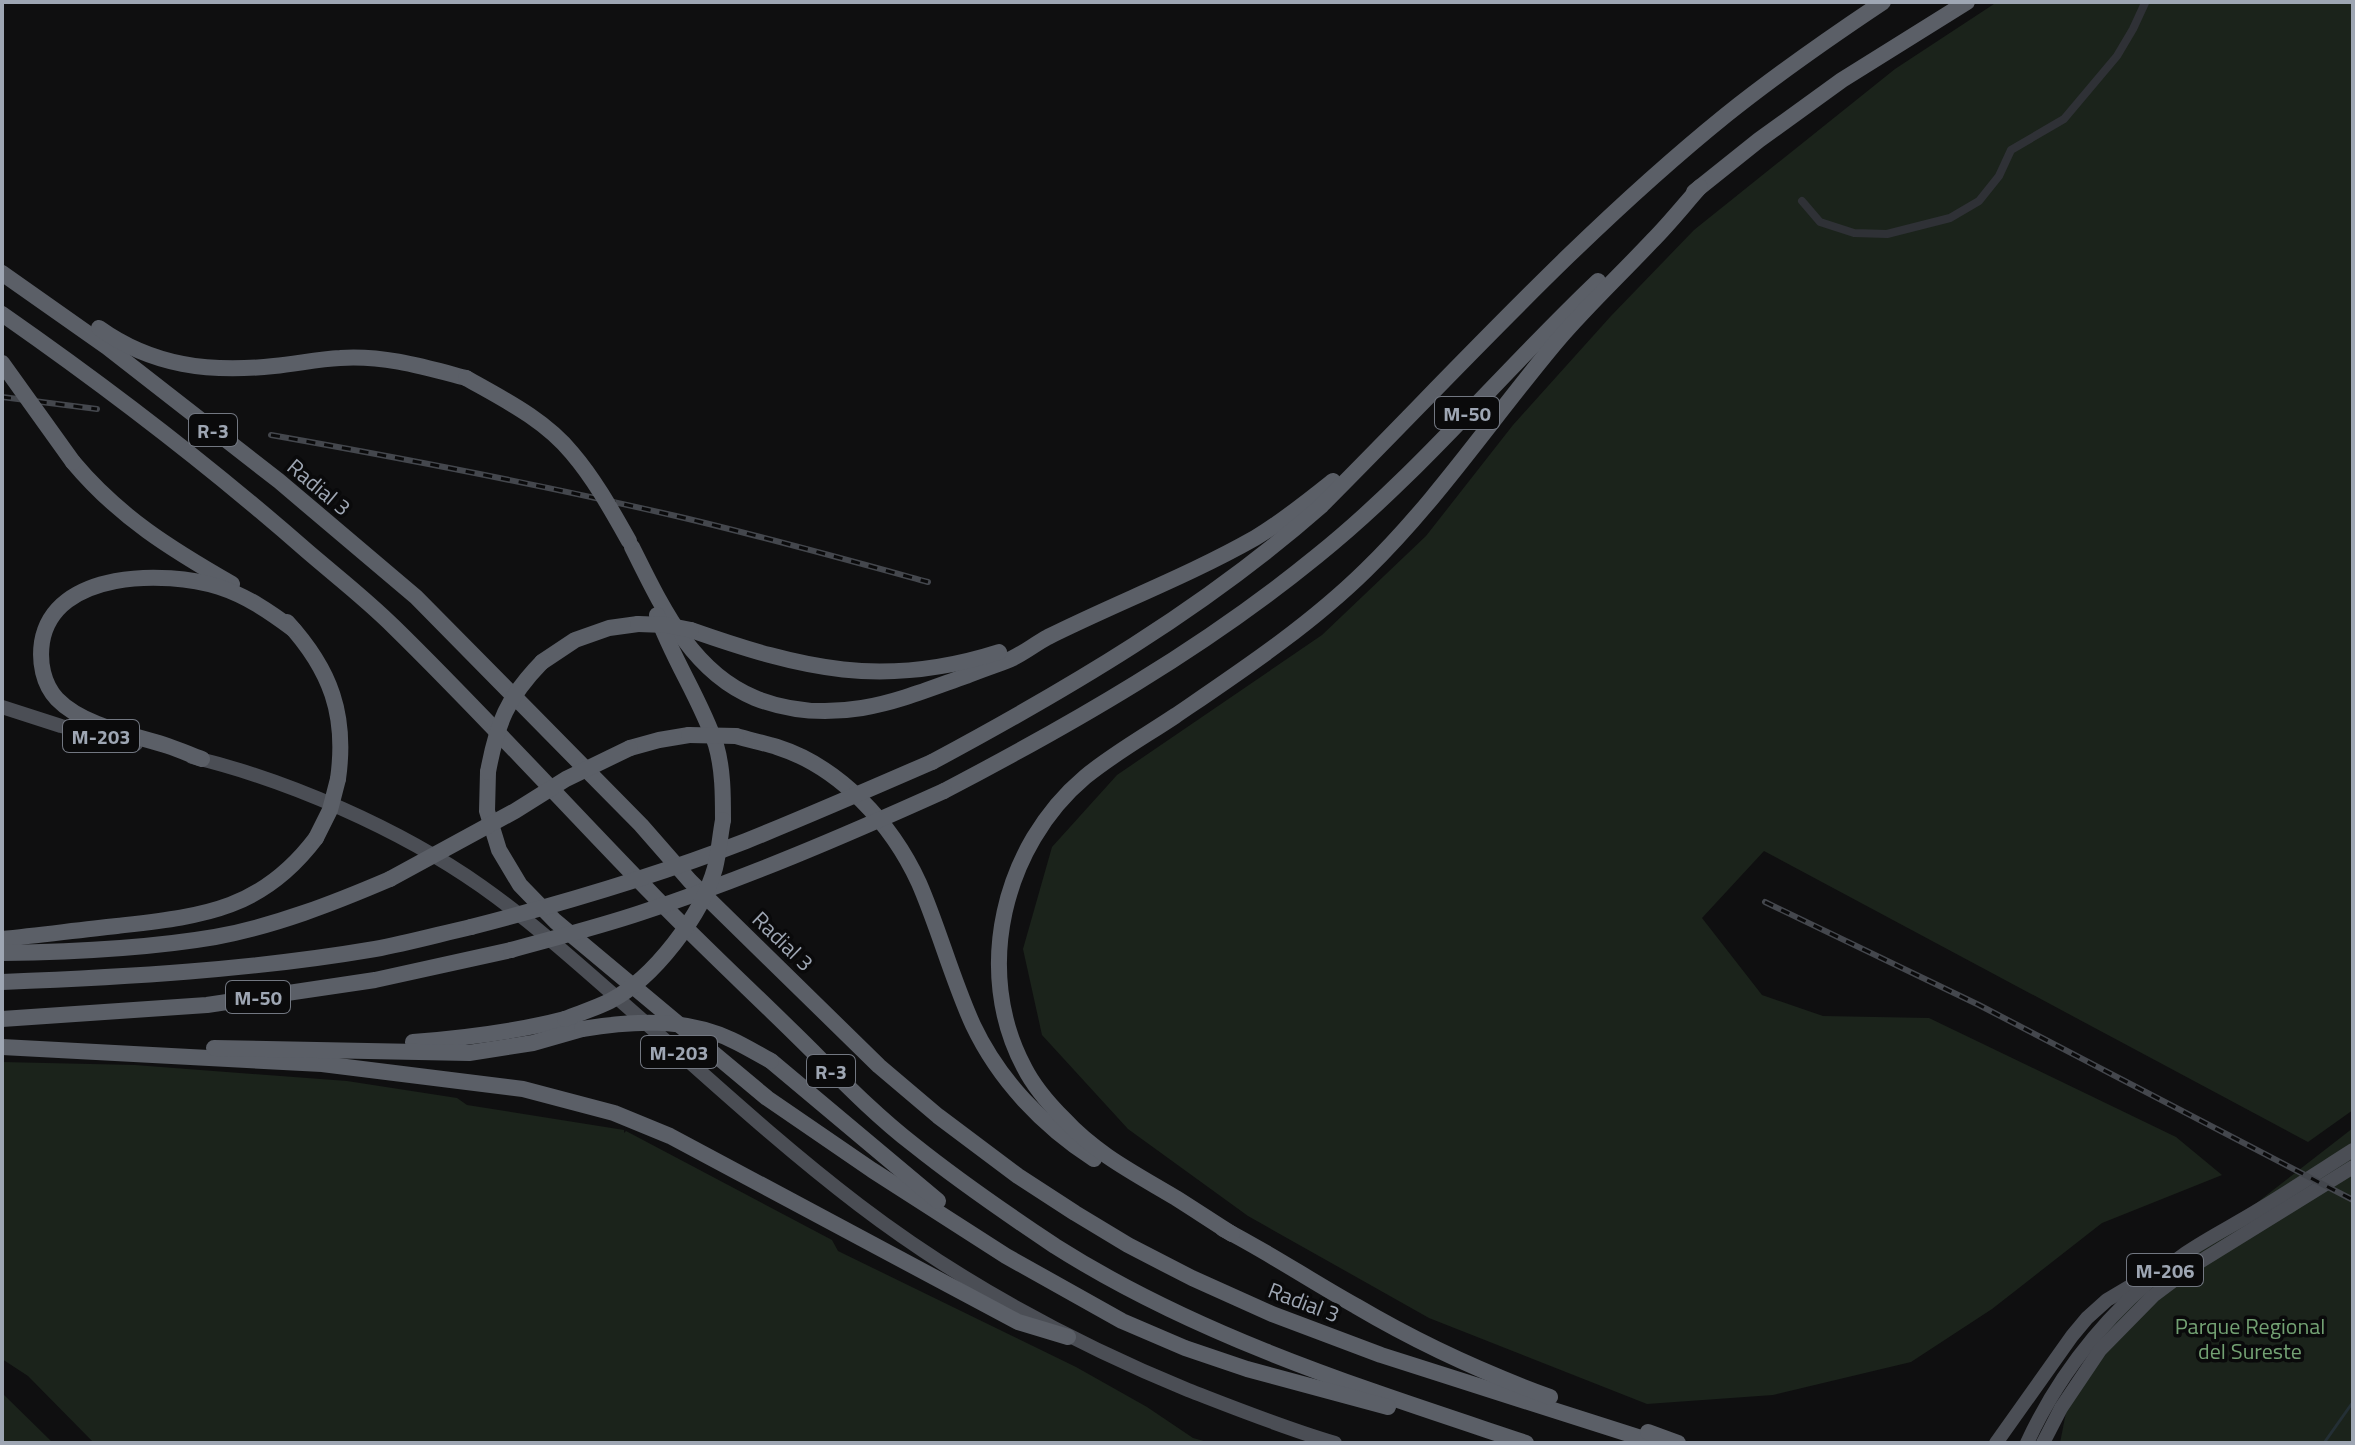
<svg xmlns="http://www.w3.org/2000/svg" width="2355" height="1445" font-family="'Titillium Web',sans-serif">
  <style>
    .green { fill: #1b231b }
    .lines { fill: none; stroke-linecap: round; stroke-linejoin: round }
    .stream { stroke: #242f35; stroke-width: 3 }
    .minor { stroke: #2f3136; stroke-width: 8 }
    .primary { stroke: #4b4e55; stroke-width: 14 }
    .motorway { stroke: #5b5f67; stroke-width: 16 }
    .rail-casing { stroke: #44474d; stroke-width: 6 }
    .rail { stroke: #0a0a0b; stroke-width: 3; stroke-dasharray: 9; stroke-linecap: butt }
    .motorway-bridge { stroke: #5b5f67; stroke-width: 16 }
    .labels { text-anchor: middle; dominant-baseline: central; stroke-width: 7; stroke-linejoin: round; paint-order: stroke }
    .shield { fill: #0a0a0b; stroke: #727781; stroke-width: 2 }
    .shield-label { font-size: 20px; font-weight: bold; fill: #9ea6b3 }
    .street-label { font-size: 22px; fill: #9ea6b3; stroke: #0a0a0b }
    .park-label { font-size: 22px; fill: #73a173; stroke: #0a0a0b }
  </style>
  <rect width="100%" height="100%" fill="#0f0f10"/>
  <g class="green">
    <path d="M1997,2H2353V1110L2308,1142L1764,851L1702,918L1762,995L1823,1016L1929,1018L2176,1137L2222,1175L2102,1223L1992,1309L1911,1362L1773,1395L1647,1404L1429,1318L1248,1216L1128,1129L1042,1035L1023,949L1052,847L1117,775L1322,635L1426,536L1513,425L1611,316L1694,230L1895,69Z"/>
    <path d="M2,1062L135,1065L347,1081L457,1098L467,1105L624,1130V1133L626,1131L832,1240L838,1251L1076,1367L1147,1407L1193,1438L1211,1443H94L28,1376L2,1359Z"/>
    <path d="M2353,1128V1443H2060L2070,1392L2115,1313Z"/>
    <path d="M2,1393L53,1443H2Z"/>
  </g>
  <g class="lines">
    <path class="stream" d="M2324,1443L2353,1402"/>
    <path class="minor" d="M1802,201L1820,222L1854,233L1887,234L1950,218L1979,201L1999,176L2011,150L2064,119L2117,56L2133,29L2145,3"/>
    <g class="primary">
      <path d="M2,707L61,726L136,744"/>
      <path d="M192,757C288,780 400,829 481,886C525,917 566,953 607,989C690,1061 771,1138 859,1205C960,1282 1071,1342 1188,1390C1237,1409 1284,1428 1335,1443"/>
      <path d="M1996,1443L2072,1336L2087,1318L2107,1300L2144,1278"/>
      <path d="M2027,1443C2062,1367 2117,1301 2186,1253C2208,1238 2232,1226 2255,1212C2288,1192 2320,1171 2353,1150"/>
      <path d="M2043,1443L2061,1408L2100,1350L2153,1296L2193,1266L2353,1167"/>
    </g>
    <g class="motorway">
      <path d="M1694,192L1759,140L1842,80L1967,2"/>
      <path d="M2,273L107,347L279,481L416,597L641,825L690,881L879,1066L938,1116L1018,1176L1075,1213L1128,1245L1192,1278L1272,1314L1381,1355L1657,1443"/>
      <path d="M2,314C108,388 210,466 307,551C336,576 367,600 394,627C484,715 568,808 656,898C701,944 748,988 794,1033C833,1071 870,1111 914,1145C959,1181 1007,1214 1055,1246C1200,1338 1365,1389 1526,1443"/>
      <path d="M99,328C152,366 210,373 274,366C296,364 318,359 340,358C384,355 424,367 466,378"/>
      <path d="M73,462C119,517 171,549 232,584"/>
      <path d="M632,547C661,605 691,672 755,698C790,712 825,714 862,708C898,702 932,688 966,676C981,670 996,665 1011,659C1024,653 1035,644 1048,637C1116,603 1188,576 1255,538C1282,522 1308,501 1333,481"/>
      <path d="M657,615C673,660 701,700 716,745C723,769 723,795 723,820"/>
      <path d="M287,622C331,670 347,715 338,779"/>
      <path d="M691,630C802,669 883,689 999,652"/>
      <path d="M542,662L575,640L609,628L638,624"/>
      <path d="M736,736C750,740 764,743 777,747C840,767 892,824 919,883C939,929 952,979 973,1025C999,1080 1043,1126 1094,1159"/>
      <path d="M630,748L659,740L689,735"/>
      <path d="M202,759C191,755 180,750 168,746C134,735 83,726 57,699C43,684 39,662 42,642C54,570 166,570 219,587C247,596 270,612 293,629"/>
      <path d="M932,762C1068,689 1204,609 1321,506C1453,374 1580,233 1726,115C1776,75 1829,38 1883,2"/>
      <path d="M488,772L487,811L499,850L520,885L555,921L767,1098L872,1170L1006,1256L1122,1321L1185,1348L1247,1369L1388,1407"/>
      <path d="M944,791C1074,723 1203,649 1317,556C1419,474 1503,371 1598,281"/>
      <path d="M2,939C41,935 79,930 117,926C202,916 261,911 316,838"/>
      <path d="M2,953C73,952 145,949 215,937C275,926 334,903 390,879"/>
      <path d="M2,982C127,977 252,970 375,949C408,943 440,934 471,927"/>
      <path d="M2,1019L207,1005L375,980L511,950"/>
      <path d="M413,1042C464,1038 515,1032 565,1019"/>
      <path d="M2,1047L322,1064L523,1089L614,1113L670,1136L1018,1322L1068,1337"/>
      <path d="M214,1048L469,1053L533,1043L582,1029"/>
      <path d="M771,1061L938,1201"/>
      <path d="M1223,1229C1268,1252 1311,1281 1356,1306C1417,1342 1484,1373 1550,1397"/>
      <path d="M1232,1234C1213,1222 1195,1210 1176,1198C1136,1174 1096,1154 1064,1119C1049,1104 1034,1087 1024,1067C973,971 1003,846 1085,777C1113,754 1145,736 1175,716C1241,671 1309,626 1366,570C1437,501 1493,417 1557,341C1587,306 1620,275 1652,241C1669,224 1684,205 1700,187"/>
      <path d="M1648,1432L1678,1443"/>
    </g>
    <g class="rail-casing">
      <g id="rail">
        <path d="M2,397L97,409"/>
        <path d="M271,435C407,459 542,485 676,516C761,536 844,559 928,582"/>
        <path d="M1765,902L1979,1005L2353,1200"/>
      </g>
    </g>
    <use href="#rail" class="rail"/>
    <g class="motorway-bridge">
      <path d="M2,363L73,462"/>
      <path d="M466,378C503,399 544,419 572,453C595,480 612,511 629,541"/>
      <path d="M638,624L666,625L691,630"/>
      <path d="M689,735L736,736"/>
      <path d="M488,772C497,723 507,698 542,662"/>
      <path d="M316,838L330,810L338,779"/>
      <path d="M390,879L515,811L566,779L630,748"/>
      <path d="M471,927C564,903 656,876 746,841C808,816 870,789 932,762"/>
      <path d="M511,950C554,938 598,927 640,913C744,879 844,836 944,791"/>
      <path d="M565,1019C580,1013 596,1008 610,1001C654,978 702,915 715,868C719,852 720,836 723,820"/>
      <path d="M582,1029C631,1021 684,1017 732,1040C745,1046 758,1054 771,1061"/>
    </g>
  </g>
  <g class="labels">
    <g class="shield">
      <rect x="1435" y="397" width="64" height="32" rx="6"/>
      <rect x="189" y="414" width="48" height="32" rx="6"/>
      <rect x="63" y="720" width="76" height="32" rx="6"/>
      <rect x="226" y="981" width="64" height="32" rx="6"/>
      <rect x="641" y="1036" width="76" height="32" rx="6"/>
      <rect x="807" y="1055" width="48" height="32" rx="6"/>
      <rect x="2127" y="1254" width="76" height="32" rx="6"/>
    </g>
    <g class="shield-label">
      <text x="1467" y="413">M-50</text>
      <text x="213" y="430">R-3</text>
      <text x="101" y="736">M-203</text>
      <text x="258" y="997">M-50</text>
      <text x="679" y="1052">M-203</text>
      <text x="831" y="1071">R-3</text>
      <text x="2165" y="1270">M-206</text>
    </g>
    <g class="street-label">
      <text transform="translate(319 487) rotate(40)">Radial 3</text>
      <text transform="translate(783 941) rotate(44)">Radial 3</text>
      <text transform="translate(1304 1302) rotate(21)">Radial 3</text>
    </g>
    <g class="park-label">
      <text x="2250" y="1326">Parque Regional<tspan x="2250" dy="25">del Sureste</tspan></text>
    </g>
  </g>
  <rect width="2355" height="1445" fill="none" stroke="#9ea6b3" stroke-width="8"/>
</svg>
